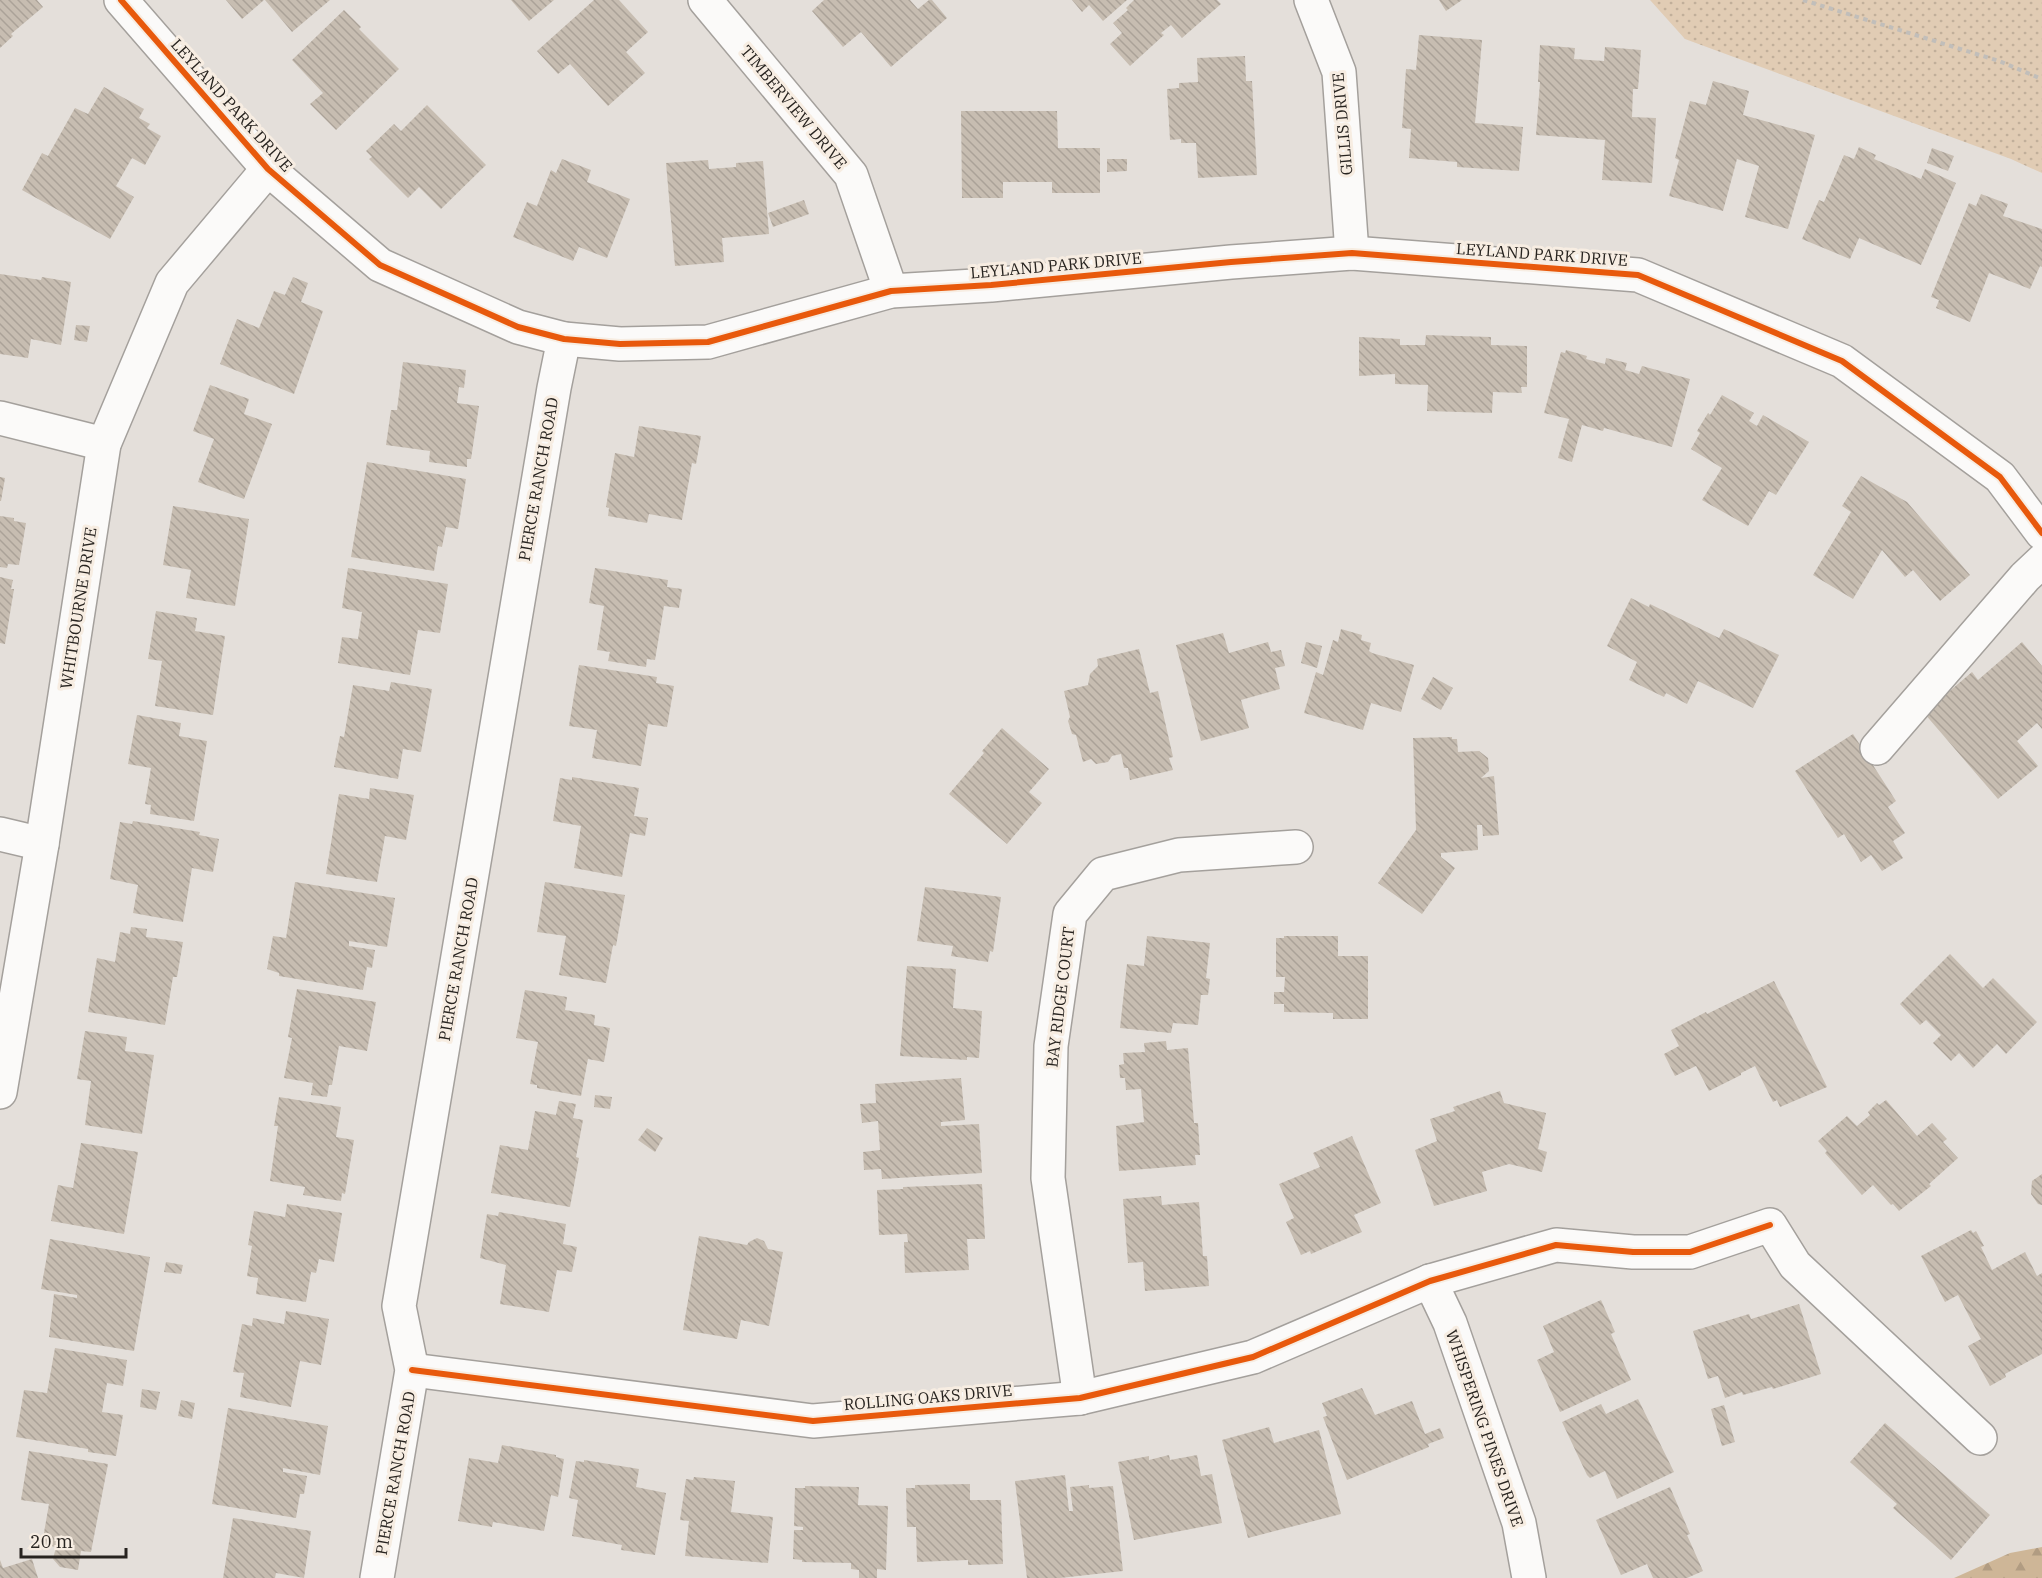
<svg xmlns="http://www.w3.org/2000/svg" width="2042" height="1578" font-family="'IBM Plex Serif',serif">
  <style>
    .grass { fill: url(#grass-dots) }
    .forest { fill: url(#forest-firs) }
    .building { fill: url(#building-back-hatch) }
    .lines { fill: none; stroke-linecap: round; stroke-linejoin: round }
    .minor-casing { stroke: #a4a09c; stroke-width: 36 }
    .path { stroke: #c1beba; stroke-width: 4; stroke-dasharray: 4.5 4.5; stroke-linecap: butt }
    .minor { stroke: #fbfaf9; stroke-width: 33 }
    .cycleway-casing { stroke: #f7ede2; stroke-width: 10 }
    .cycleway { stroke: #e8590c; stroke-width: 6 }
    .labels { text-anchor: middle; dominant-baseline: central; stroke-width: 6; stroke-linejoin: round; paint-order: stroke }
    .street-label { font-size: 16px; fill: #27231f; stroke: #f7ede2 }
  </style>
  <defs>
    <pattern id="grass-dots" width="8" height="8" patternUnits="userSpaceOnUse" patternTransform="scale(1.5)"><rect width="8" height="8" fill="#e1ccb4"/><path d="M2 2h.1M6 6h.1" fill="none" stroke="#c1af9a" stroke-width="1.8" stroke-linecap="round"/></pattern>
    <pattern id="forest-firs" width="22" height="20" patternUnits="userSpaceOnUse" patternTransform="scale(1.5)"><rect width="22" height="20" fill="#ceb697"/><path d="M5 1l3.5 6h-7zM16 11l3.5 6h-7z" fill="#b19c82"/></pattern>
    <pattern id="building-back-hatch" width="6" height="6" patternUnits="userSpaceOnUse" patternTransform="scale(1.5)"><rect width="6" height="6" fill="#c7bdb1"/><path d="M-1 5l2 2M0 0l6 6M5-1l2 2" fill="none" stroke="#aba298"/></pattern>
  </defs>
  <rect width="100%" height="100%" fill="#e4dfda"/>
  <path class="grass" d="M1650,0H2042V173L2011,159L1685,39Z"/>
  <path class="forest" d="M2042,1547V1578H1954L2010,1553Z"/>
  <g class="building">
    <path d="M0,0H37L43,7L11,34L13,36L0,48Z"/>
    <path d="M226,0H264L242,19Z"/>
    <path d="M265,0H330L292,32Z"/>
    <path d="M511,0H554L529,21Z"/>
    <path d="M594,0H619L648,32L626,52L645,73L608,106L570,64L558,74L537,51Z"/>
    <path d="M824,0H910L918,9L929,0H932L947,18L891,67L861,32L843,47L812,11Z"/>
    <path d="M1072,0H1127L1103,21L1089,5L1082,12Z"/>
    <path d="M1134,0H1217L1221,4L1182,38L1171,25L1161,33L1164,35L1130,66L1110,44L1122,33L1113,23L1128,10L1126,8Z"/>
    <path d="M1439,0H1462L1446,11Z"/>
    <path d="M344,10L361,27L359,29L399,69L336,130L310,104L323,93L292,60Z"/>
    <path d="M1419,35L1482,40L1475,123L1523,127L1519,171L1457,167V162L1409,158L1411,129L1402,128L1406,69L1416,70Z"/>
    <path d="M1540,45L1575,48L1574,59L1604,61L1605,47L1641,50L1638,89H1633L1632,117L1656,118L1652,183L1602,180L1605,140L1536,135L1540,82H1538Z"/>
    <path d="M1245,56L1246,81H1252L1257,175L1198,178L1196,143H1181V139L1170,140L1167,89L1179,88V83L1198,82L1197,58Z"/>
    <path d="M1713,81L1749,91L1743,115L1815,135L1788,229L1745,217L1759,166L1737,159L1723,211L1669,196L1679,160L1675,158L1690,101L1706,105Z"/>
    <path d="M104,87L144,109L139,118L150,124L147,128L161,136L145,165L132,158L116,186L134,197L110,239L22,190L42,153L48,156L75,108L88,114Z"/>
    <path d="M427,105L486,165L441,209L419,187L408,198L369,159L372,157L366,151L394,124L401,131Z"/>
    <path d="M961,111H1057L1058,148H1100V193H1052V182H1003V198H962Z"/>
    <path d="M1859,147L1876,155L1874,159L1921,179L1925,169L1956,183L1921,265L1859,238L1850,259L1802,239L1819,200L1824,202L1844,155L1854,159Z"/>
    <path d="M1932,148L1954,156L1948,171L1927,163Z"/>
    <path d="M562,159L591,170L587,182L630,199L607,258L579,247L573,261L513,237L527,202L537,206L551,170L556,173Z"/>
    <path d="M1107,159H1127V171L1107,172Z"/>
    <path d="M708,160L709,169L736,167V163L763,161L769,234L722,238L724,262L675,266L666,163Z"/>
    <path d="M1981,194L2008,204L2003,216L2042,229V267L2040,266L2030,289L1989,273L1970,322L1936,308L1939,300L1931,297L1969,203L1976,206Z"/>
    <path d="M804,200L809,214L773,227L768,213Z"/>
    <path d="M0,274L41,280L42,277L71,282L61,345L31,339L28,358L0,354Z"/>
    <path d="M293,277L308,283L301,302L323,311L294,394L220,364L237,319L259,328L274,291L285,295Z"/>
    <path d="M76,325L90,326L87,342L74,340Z"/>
    <path d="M1426,335L1491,337V345L1527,346V387H1521L1522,393L1493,392L1492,413L1427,411L1428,385L1395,384V374L1359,376V337L1400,339V345H1425Z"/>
    <path d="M1566,350L1587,356L1586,359L1605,364L1606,358L1627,363L1625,370L1639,374L1642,366L1690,379L1672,447L1608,429L1604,428L1603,431L1582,425L1572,462L1558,458L1569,419L1544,413L1561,352L1565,353Z"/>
    <path d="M403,362L466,370L464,388L459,387L457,403L479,406L471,459H467V467L429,462L430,451L386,445L391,410H397Z"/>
    <path d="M210,385L249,399L244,414L272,424L244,499L198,482L214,439L193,431Z"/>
    <path d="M1722,395L1754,413L1749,421L1757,426L1763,415L1809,442L1776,495L1769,491L1748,526L1702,500L1722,468L1691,449L1700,433L1697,431L1708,413L1710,415Z"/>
    <path d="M639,426L701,436L696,464L692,463L682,520L649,514L647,523L608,516L609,508L606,507L615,453L634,457Z"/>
    <path d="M367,462L466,479L458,529L446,527L442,547L438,546L434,571L351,557Z"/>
    <path d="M1861,476L1907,502L1970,575L1940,601L1913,570L1905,577L1882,550L1853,599L1813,575L1851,512L1842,506Z"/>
    <path d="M0,477L5,478L1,501H0Z"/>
    <path d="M173,506L249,519L235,606L186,598L191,570L163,565Z"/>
    <path d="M0,516L14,518V521L26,523L19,565L8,564L7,568L0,567Z"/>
    <path d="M348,568L448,584L440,633L418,630L410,675L338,663L342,637L358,639L362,612L342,608Z"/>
    <path d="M595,568L668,580L667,587L682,589L679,608L664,606L655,660L647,659L646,667L608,661L610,652L597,650L604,606L589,603Z"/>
    <path d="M0,577L13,580L11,589H14L5,644L0,643Z"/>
    <path d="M1631,598L1649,607L1650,604L1719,638L1724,629L1779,655L1753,708L1698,681L1687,704L1666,693L1664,697L1629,680L1637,662L1607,646Z"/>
    <path d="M156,611L197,618L195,631L225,636L213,715L155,706L162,661L148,659Z"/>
    <path d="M1341,629L1362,635L1361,640L1371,643L1369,651L1372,653L1414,665L1401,712L1371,703L1363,730L1304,713L1316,672L1323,675L1333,640L1338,642Z"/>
    <path d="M1223,633L1229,653L1268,642L1271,652L1281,650L1285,666L1275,668L1280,689L1241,700L1249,728L1201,741L1176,645Z"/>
    <path d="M1306,642L1322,646L1317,668L1301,663Z"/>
    <path d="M2022,642L2042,666V729L2037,723L2017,741L2038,766L1998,799L1924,713L1972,672L1978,680Z"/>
    <path d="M1139,649L1150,693L1158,691L1173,757L1169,758L1173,770L1130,780L1128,768H1124L1121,754L1112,756L1108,762L1096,764L1091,759L1083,762L1076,735L1072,734L1068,721L1070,717L1064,691L1088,685L1090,674L1098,666L1097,659Z"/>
    <path d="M579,665L657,677L656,683L674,686L667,727L648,724L641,766L592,758L597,730L569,726Z"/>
    <path d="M1433,677L1453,688L1441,710L1421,699Z"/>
    <path d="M391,682L432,689L421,752L403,749L398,779L334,767L340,736L344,737L353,685L389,691Z"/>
    <path d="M137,715L181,723L179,736L207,741L194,821L150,814L151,805L145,804L151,768L128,764Z"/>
    <path d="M1002,728L1049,769L1029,792L1042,803L1007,844L949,794L984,753L982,751Z"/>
    <path d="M1853,734L1896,801L1888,807L1905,833L1893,841L1903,858L1882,871L1871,855L1861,862L1844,834L1838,838L1795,771Z"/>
    <path d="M1452,737V739H1457L1458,752L1479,751L1488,758L1489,771L1481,778L1494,776L1499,835L1483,836L1482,825H1477L1478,850L1441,853V857L1455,868L1422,914L1378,883L1416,830L1413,738Z"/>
    <path d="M572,777L639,788L634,816L648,818L645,836L630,833L622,877L574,868L581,826L553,821L560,778L572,780Z"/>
    <path d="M370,788L414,795L406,840L385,836L377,882L326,874L339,794L369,799Z"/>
    <path d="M133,821L200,832L199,835L219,839L213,872L192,868L183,922L133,913L138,885L110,879L120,822L132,824Z"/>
    <path d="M295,882L395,898L387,947L349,941V946L375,950L372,968L367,967L363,990L279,976V973L267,969L273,936L286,938Z"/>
    <path d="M545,882L625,895L616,946L613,945L606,983L559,975L566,936L537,932Z"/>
    <path d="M925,887L1001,897L993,952L990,951L988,962L951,956L953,946L917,941Z"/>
    <path d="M131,927L147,929L146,937L183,942L177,977H173L165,1025L88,1012L97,958L115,962L120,932L130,934Z"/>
    <path d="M1147,936L1210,943L1206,978L1210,979L1208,995H1201L1198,1025L1173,1023L1171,1033L1120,1028L1127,964L1144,966Z"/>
    <path d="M1284,936H1338V956H1368V1019H1333V1013L1284,1012V1004H1274V992H1284L1285,977H1276V938H1284Z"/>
    <path d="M1950,954L1983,988L1993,978L2037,1022L2006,1054L1997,1044L1973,1068L1959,1053L1951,1061L1933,1043L1941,1035L1926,1020L1920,1025L1900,1004Z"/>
    <path d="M907,966L956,969L953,1008L982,1011L979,1058L967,1057V1060L900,1056Z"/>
    <path d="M1774,981L1827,1087L1780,1107L1777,1100L1773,1102L1755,1066L1741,1073V1075L1709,1091L1696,1066L1675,1076L1664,1054L1679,1046L1671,1030L1706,1012L1707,1014Z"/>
    <path d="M297,989L376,1002L367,1051L339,1046L332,1085H329L327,1097L311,1095L313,1083L284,1078L292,1038L288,1037Z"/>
    <path d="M525,990L567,997L565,1010L595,1015L594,1025L610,1028L604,1062L588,1059L581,1096L537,1088V1085L530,1084L538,1042L516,1038Z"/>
    <path d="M85,1031L127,1037L125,1051L154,1055L142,1134L85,1125L91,1081L77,1079Z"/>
    <path d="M1166,1041L1167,1050L1188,1048L1194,1123H1198L1200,1155H1195L1196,1165L1119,1171L1116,1126L1144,1122L1141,1089L1126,1090L1125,1078H1120L1119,1065L1124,1064L1123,1053L1145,1052L1144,1043Z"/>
    <path d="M961,1078L965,1120L941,1122V1126L979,1124L982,1173L882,1179L881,1169L864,1170L863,1152L880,1150L878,1121L862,1123L860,1104L876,1103L875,1084Z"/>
    <path d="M1500,1091L1504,1103L1546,1113L1538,1149L1547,1152L1542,1172L1509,1164L1482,1172L1487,1191L1434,1206L1415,1150L1437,1141L1430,1119L1455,1111L1453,1107Z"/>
    <path d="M595,1095L612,1097L610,1109L594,1107Z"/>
    <path d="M279,1097L341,1107L336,1137L354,1140L345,1194L342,1193L341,1201L303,1195L305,1187L270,1181L278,1126H274Z"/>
    <path d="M1886,1100L1917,1136L1932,1123L1947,1139L1943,1142L1958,1158L1929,1184L1931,1186L1899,1211L1893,1204L1891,1205L1873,1185L1862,1195L1825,1153L1827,1151L1818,1141L1847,1116L1857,1126L1870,1115L1868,1112L1877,1103L1879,1105Z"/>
    <path d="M559,1101L576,1104L573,1118L583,1120L576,1157L579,1158L570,1207L491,1193L500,1145L528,1150L535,1111L556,1115Z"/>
    <path d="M647,1128L663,1138L655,1152L638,1140Z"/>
    <path d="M1352,1136L1381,1203L1354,1215L1362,1232L1311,1254L1310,1251L1301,1255L1286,1222L1294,1218L1279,1184L1320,1167L1313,1153Z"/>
    <path d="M81,1143L138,1152L124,1234L51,1221L58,1185L73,1188Z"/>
    <path d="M2042,1174V1205L2038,1204L2031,1194L2032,1181Z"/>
    <path d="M982,1184L985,1239H967L969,1270L905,1273L904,1242H908L907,1234L879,1235L877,1190L903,1189V1187Z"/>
    <path d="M1161,1196L1162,1205L1199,1202L1203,1256H1207L1209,1286L1145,1291L1143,1262L1128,1263L1123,1199Z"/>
    <path d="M287,1204L342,1213L334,1262L319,1259L316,1273L311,1272L306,1302L256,1294L258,1278L247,1276L252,1246L248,1245L254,1211L285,1217Z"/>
    <path d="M499,1212L566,1224L563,1244L577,1247L572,1272L557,1270L549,1312L500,1304L506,1265L480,1258L487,1214L498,1216Z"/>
    <path d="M1971,1230L1973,1233L1976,1231L1984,1246L1981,1247L1992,1270L2025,1252L2037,1276L2042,1273V1354L2005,1374L2006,1377L1990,1386L1968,1346L1981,1339L1958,1295L1945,1302L1921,1256Z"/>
    <path d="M699,1236L747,1245L749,1242L757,1238L764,1241L768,1249L783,1252L769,1326L741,1320L737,1339L683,1330Z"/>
    <path d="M50,1239L150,1257L134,1351L49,1337L54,1294L77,1298V1295L41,1289Z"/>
    <path d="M166,1262L183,1265L181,1274L164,1272Z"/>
    <path d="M1601,1300L1615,1332L1611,1334L1631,1380L1560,1412L1537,1360L1554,1352L1543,1326Z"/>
    <path d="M1799,1304L1821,1374L1773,1389L1772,1387L1743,1395L1742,1392L1725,1398L1718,1376L1708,1379L1693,1331L1749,1314L1751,1319Z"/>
    <path d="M286,1311L329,1319L321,1365L300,1361L291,1407L240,1397L244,1373L233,1372L242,1324L252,1326L253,1318L284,1324Z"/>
    <path d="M55,1348L127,1360L123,1386L107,1383L102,1412L123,1415L116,1456L88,1452V1449L16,1437L24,1390L47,1393Z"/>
    <path d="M1362,1388L1375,1415L1412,1401L1425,1434L1440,1428L1444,1438L1428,1444L1429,1447L1347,1480L1323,1417L1327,1416L1322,1403Z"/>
    <path d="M142,1389L160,1392L156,1410L140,1407Z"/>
    <path d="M1638,1399L1674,1472L1617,1499L1605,1471L1590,1478L1587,1475L1562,1422L1601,1404L1606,1414Z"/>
    <path d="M181,1400L195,1403L192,1419L178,1416Z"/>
    <path d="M1724,1405L1735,1442L1722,1446L1711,1409Z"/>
    <path d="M228,1408L328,1426L320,1475L283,1468V1472L307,1476L304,1494H300L296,1518L212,1504Z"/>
    <path d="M1885,1423L1990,1515L1951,1560L1893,1508L1897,1504L1850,1462Z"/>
    <path d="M1269,1427L1274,1443L1319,1430L1341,1514L1248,1538L1222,1440Z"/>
    <path d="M502,1445L556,1455V1457L564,1459L558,1497L551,1495L544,1531L493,1522L492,1527L458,1521L469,1458L498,1463Z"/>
    <path d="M29,1451L108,1464L91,1552L81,1551L78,1570L60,1567L53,1559L56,1547L42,1544L49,1504L21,1500Z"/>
    <path d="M1169,1455L1170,1460L1197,1455L1201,1476L1212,1474L1222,1523L1134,1540L1118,1462L1149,1456V1460Z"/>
    <path d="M584,1460L639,1469L636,1487L666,1493L655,1555L621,1550L622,1545L572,1536L578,1500L569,1498L576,1461L584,1462Z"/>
    <path d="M1065,1475L1069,1511H1073L1070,1487L1089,1485V1488L1113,1486L1123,1571L1060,1578H1027L1015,1481Z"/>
    <path d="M694,1477L735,1481L731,1512L773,1517L768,1563L685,1556L689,1521L680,1520L686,1479L693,1480Z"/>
    <path d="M970,1484V1500H1001L1003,1564L968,1565V1560L917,1562L916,1527H907L906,1488H915V1485Z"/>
    <path d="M805,1486L859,1487L858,1505L888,1506L886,1570L877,1569V1578H859V1570L851,1569V1563L802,1562V1560L793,1559L794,1530H803V1527L794,1526L795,1488H805Z"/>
    <path d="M1670,1487L1690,1534L1687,1535L1703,1571L1687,1578H1653L1647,1564L1621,1575L1596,1520Z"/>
    <path d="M233,1518L311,1531L304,1578L276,1573L275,1578H223Z"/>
    <path d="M32,1559L38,1578H0V1560L3,1568Z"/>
  </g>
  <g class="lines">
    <g class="minor-casing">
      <g id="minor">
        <path d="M121,0L268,169L380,265L518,327L564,339L620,344L708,342L891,291L991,285L1231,262L1352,253L1638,275L1842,361L2000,477L2042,533"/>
        <path d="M705,0L851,175L891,291"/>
        <path d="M1311,0L1339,72L1352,253"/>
        <path d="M0,418L104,444"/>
        <path d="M1877,748L2025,577L2042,561"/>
        <path d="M0,834L42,844"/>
        <path d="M0,1092L42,844L104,444L172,283L268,169"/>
        <path d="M1430,1281L1450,1323L1519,1523L1529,1578"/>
        <path d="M412,1370L813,1421L1080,1398L1253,1357L1430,1281L1556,1245L1633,1252H1690L1770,1225L1795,1265L1980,1438"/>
        <path d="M1080,1398L1048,1178L1051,1046L1070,914L1103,874L1179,855L1296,847"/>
        <path d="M377,1578L412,1370L399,1306L554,388L564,339"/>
      </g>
    </g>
    <path class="path" d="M1803,0L1999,61L2042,79"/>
    <use href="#minor" class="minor"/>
    <g class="cycleway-casing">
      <g id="cycleway">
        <path d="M121,0L268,169L380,265L518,327L564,339L620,344L708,342L891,291L991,285L1231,262L1352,253L1638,275L1842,361L2000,477L2042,533"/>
        <path d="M412,1370L813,1421L1080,1398L1253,1357L1430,1281L1556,1245L1633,1252H1690L1770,1225"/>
      </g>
    </g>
    <use href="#cycleway" class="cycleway"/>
  </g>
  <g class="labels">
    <g class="street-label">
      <text transform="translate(232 105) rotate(48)">LEYLAND PARK DRIVE</text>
      <text transform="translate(794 107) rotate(50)">TIMBERVIEW DRIVE</text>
      <text transform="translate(1342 124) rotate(-95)">GILLIS DRIVE</text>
      <text transform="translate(1542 254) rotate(4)">LEYLAND PARK DRIVE</text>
      <text transform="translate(1056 265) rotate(-5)">LEYLAND PARK DRIVE</text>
      <text transform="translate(538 479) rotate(-80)">PIERCE RANCH ROAD</text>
      <text transform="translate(78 608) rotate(-81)">WHITBOURNE DRIVE</text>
      <text transform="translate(458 959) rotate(-80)">PIERCE RANCH ROAD</text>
      <text transform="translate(1060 997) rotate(-83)">BAY RIDGE COURT</text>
      <text transform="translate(928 1397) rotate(-5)">ROLLING OAKS DRIVE</text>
      <text transform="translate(1485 1428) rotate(71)">WHISPERING PINES DRIVE</text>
      <text transform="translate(395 1473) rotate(-80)">PIERCE RANCH ROAD</text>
    </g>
  </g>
  <path d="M21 1548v9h105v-9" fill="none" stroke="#27231f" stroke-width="3"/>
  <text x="30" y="1548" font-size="18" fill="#27231f" stroke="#f7ede2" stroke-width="4.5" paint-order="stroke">20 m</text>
</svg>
